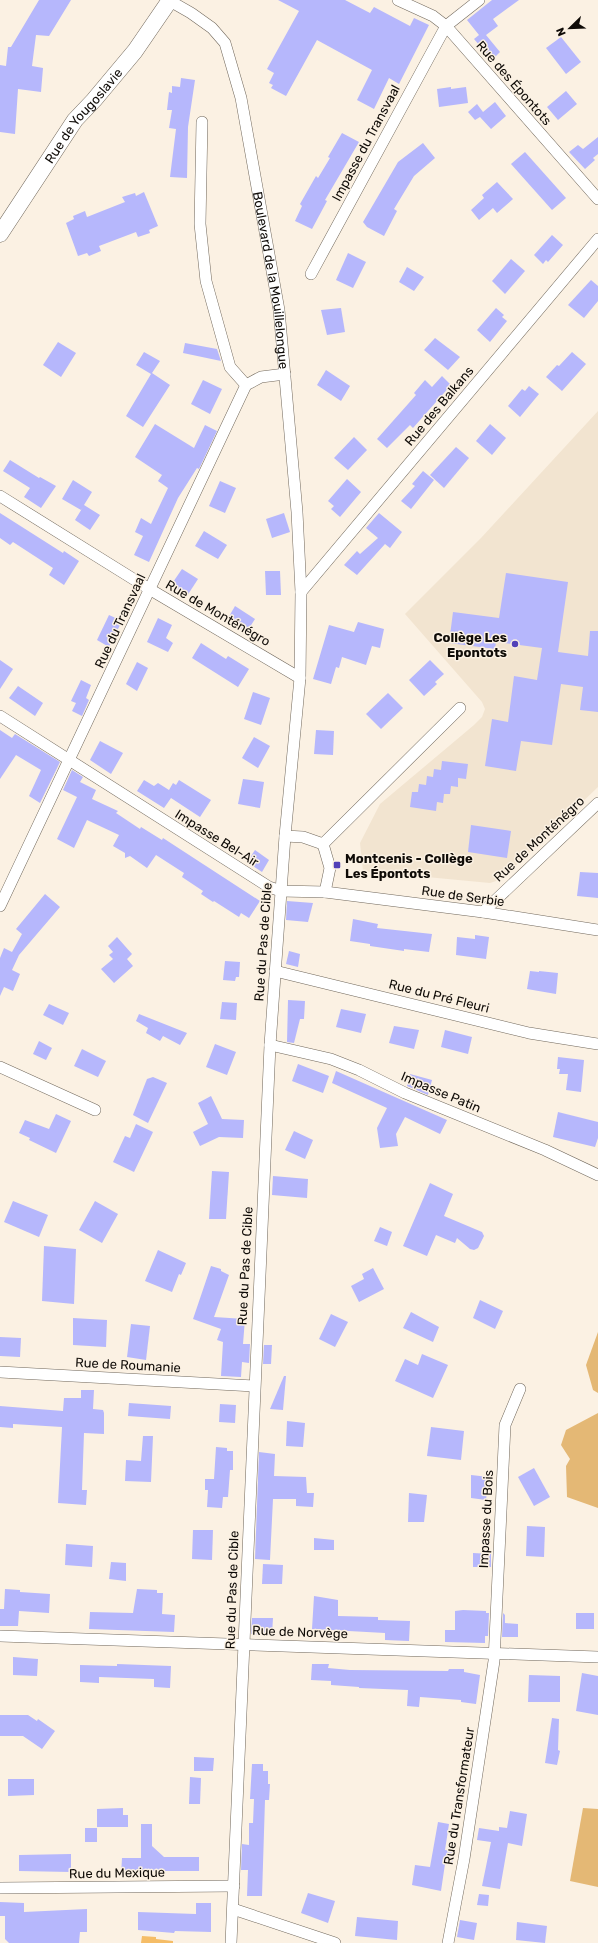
<svg xmlns="http://www.w3.org/2000/svg" width="598" height="1943" font-family="Rubik,sans-serif">
  <style>
    .built { fill: #f2e4d0 }
    .green { fill: #e4b875 }
    .water { fill: #f5bd67 }
    .building { fill: #b6b7fc }
    .lines { fill: none; stroke-linecap: round; stroke-linejoin: round }
    .minor-casing { stroke: #71685c; stroke-width: 12 }
    .secondary-casing { stroke: #71685c; stroke-width: 17 }
    .minor { stroke: #fff; stroke-width: 11 }
    .secondary { stroke: #fff; stroke-width: 16 }
    .poi-dot { fill: #5241b8; stroke: #fbf1e3; stroke-width: 1.5 }
    .labels { text-anchor: middle; dominant-baseline: central; stroke-width: 3; stroke-linejoin: round; paint-order: stroke }
    .street-label { font-size: 13px; fill: #0f0b07; stroke: #fbf1e3 }
    .poi-label { font-size: 13px; font-weight: bold; fill: #0f0b07; stroke: #fbf1e3; text-anchor: end }
  </style>
  <rect width="100%" height="100%" fill="#fbf1e3"/>
  <path class="built" d="M598,411V787L504,877L496,881L490,883L363,871L360,843L380,804L474,725L482,717L485,709L482,702L405,614L481,538Z"/>
  <g class="green">
    <path d="M598,1332V1393L593,1390L586,1365Z"/>
    <path d="M598,1413V1508L567,1497L566,1466L570,1459L561,1445L566,1430Z"/>
    <path d="M583,1808L598,1809V1887L570,1881Z"/>
  </g>
  <path class="water" d="M142,1936L156,1937V1939L173,1941V1943H141Z"/>
  <g class="building">
    <path d="M39,0H71L49,36L36,35L32,66L43,68L41,92L18,89L15,134L0,132V65L6,66L8,47H11Z"/>
    <path d="M278,0H345L370,13L374,7L410,26L414,18L429,25L399,84L389,78L374,109L357,100L372,70L317,40L286,96L271,88L273,85L269,83L274,73L267,69L299,11Z"/>
    <path d="M492,0H519L493,19L498,26L486,35L500,52L492,60L474,39L479,35L467,20Z"/>
    <path d="M561,37L581,62L566,74L546,48Z"/>
    <path d="M181,78L195,80L188,127L187,178L170,177L176,129L169,128L172,110H167L169,92L172,93V86L180,87Z"/>
    <path d="M451,87V89L466,87L468,103L439,107L437,89Z"/>
    <path d="M566,91L577,104L558,120L547,107Z"/>
    <path d="M495,102L506,116L491,129L480,117L475,120L468,112L477,104L483,112Z"/>
    <path d="M342,133L359,142L325,200L327,201L312,229L295,221L302,206L300,204L316,176L318,178L330,158L328,157Z"/>
    <path d="M598,137V154L593,158L595,160L585,169L569,152L578,145L583,149Z"/>
    <path d="M423,143L435,158L414,176L394,209L397,211L384,236L367,227L363,222L398,162Z"/>
    <path d="M525,152L566,198L552,210L511,164Z"/>
    <path d="M497,182L513,199L497,213L493,208L479,220L471,210L484,198L482,195Z"/>
    <path d="M144,192L158,226L149,230L150,233L138,237L136,232L99,246L101,251L89,256L87,253L78,256L66,223L74,219L73,216L85,211L87,217L125,202L122,197L135,193L136,196Z"/>
    <path d="M552,235L563,245L548,262L546,260L543,264L534,255Z"/>
    <path d="M348,253L366,262L353,288L336,280Z"/>
    <path d="M511,259L525,271L505,294L492,281Z"/>
    <path d="M407,267L424,277L414,291L399,282Z"/>
    <path d="M591,280L598,286V301L584,318L568,305Z"/>
    <path d="M341,308L345,332L327,335L321,310Z"/>
    <path d="M496,308L504,315L502,317L507,321L490,342L477,330Z"/>
    <path d="M435,338L460,357L448,370L424,350Z"/>
    <path d="M58,342L76,353L61,377L43,365Z"/>
    <path d="M185,343L217,349L221,361L183,353Z"/>
    <path d="M144,352L160,361L152,373L170,385L143,427L126,416L151,374L136,365Z"/>
    <path d="M572,352L586,364L562,391L546,377L557,365L559,366Z"/>
    <path d="M326,370L350,386L341,401L317,385Z"/>
    <path d="M442,376L451,385L413,428L410,425L387,448L377,439L416,395L414,393L425,380L432,387Z"/>
    <path d="M203,380L222,389L210,414L191,404Z"/>
    <path d="M529,386L539,394L520,417L508,406L522,389L525,391Z"/>
    <path d="M155,424L194,448L205,425L217,431L199,469L197,468L178,498L149,562L134,555L143,536L135,532L141,518L151,524L168,488L158,481L162,475L135,457Z"/>
    <path d="M490,424L506,438L492,455L476,441Z"/>
    <path d="M354,437L367,450L348,470L334,458Z"/>
    <path d="M456,447L469,458L444,488L430,475Z"/>
    <path d="M10,460L39,478L40,477L56,486L41,508L24,497L30,488L3,471Z"/>
    <path d="M423,471L434,480L411,509L401,501L415,486L412,484Z"/>
    <path d="M347,479L361,492L340,517L331,509L334,506L328,501Z"/>
    <path d="M73,480L92,492L84,505L100,515L90,530L75,520L83,507L81,510L62,499Z"/>
    <path d="M220,481L236,488L225,513L209,506Z"/>
    <path d="M0,513L63,553L64,551L79,561L64,585L49,575L53,568L13,542L10,545L0,538Z"/>
    <path d="M284,513L290,532L272,538L266,519Z"/>
    <path d="M379,513L402,532L390,548L385,544L357,575L344,565L357,551L360,554L378,538L366,528Z"/>
    <path d="M204,531L227,545L218,559L195,546Z"/>
    <path d="M182,569L198,579L187,596L171,585Z"/>
    <path d="M265,571H280L281,595H266Z"/>
    <path d="M506,573L568,582L558,652L588,656L590,631H598V712L580,710L583,687L561,684L552,745L521,741L516,771L485,766L492,719L508,722L514,676L537,680L542,648L496,642L495,649L449,643L453,612L499,618Z"/>
    <path d="M235,606L255,619L246,633L227,620Z"/>
    <path d="M109,615L122,621L109,647L97,640Z"/>
    <path d="M158,618L172,625L166,638L173,643L168,652L147,642Z"/>
    <path d="M358,622L384,629L380,648L372,646L366,665L342,657L339,668L336,667L331,684L313,679L329,625L354,632Z"/>
    <path d="M201,643L226,659L228,656L249,669L238,687L192,658Z"/>
    <path d="M0,660L13,669L0,689Z"/>
    <path d="M430,660L444,674L435,682L437,684L424,696L409,680Z"/>
    <path d="M137,662L148,668L137,691L126,684Z"/>
    <path d="M81,680L91,685L86,698L89,700L82,716L72,711L76,703L71,701Z"/>
    <path d="M18,686L43,703L35,716L9,698Z"/>
    <path d="M253,692L270,698L261,725L244,719Z"/>
    <path d="M388,693L403,708L381,729L366,714Z"/>
    <path d="M0,730L12,738L15,734L60,762L40,803L29,796L41,770L16,755L0,779Z"/>
    <path d="M316,730L334,731L333,755L314,754Z"/>
    <path d="M254,737L270,746L258,768L242,758Z"/>
    <path d="M100,741L123,753L111,774L90,760Z"/>
    <path d="M442,761L468,764L466,779L458,778V787L451,786L450,794H444L443,803L437,802L436,811L410,807L412,792H418L419,784L426,785L427,776L433,777L434,769L441,770Z"/>
    <path d="M72,770L83,777L80,782L96,790L92,799L118,811L116,813L140,829L141,827L162,840L163,838L260,901L249,918L241,913L239,917L214,901L213,902L201,894L203,891L182,877L184,873L156,855L147,868L130,856L125,858V853L113,846L119,835L87,820L74,848L57,839L77,797L63,790Z"/>
    <path d="M243,779L264,782L260,808L238,804Z"/>
    <path d="M144,780L154,786L158,783L169,790L173,783L176,785L179,780L211,800L200,817L171,798L164,808L137,791Z"/>
    <path d="M471,825L511,831L507,858L468,852Z"/>
    <path d="M255,850L269,860L262,872L247,862Z"/>
    <path d="M580,872L598,873V898L577,896Z"/>
    <path d="M45,894L60,907L19,955L12,970L20,974L13,991L4,987L0,996V958L4,948L12,952L22,934L16,929Z"/>
    <path d="M287,901L313,903L308,922L286,920Z"/>
    <path d="M353,919L378,924L377,928L432,934L429,952L404,949V951L370,946V944L350,941Z"/>
    <path d="M475,935L489,937L486,959L456,955L457,937L475,939Z"/>
    <path d="M117,937L132,954L127,959L133,966L114,983L101,969L113,959L109,955L113,952L108,946Z"/>
    <path d="M289,951L300,954L298,967L286,964Z"/>
    <path d="M225,961L240,962L239,977H236L235,981L223,980Z"/>
    <path d="M530,971L539,972V971L558,973L556,994L527,989Z"/>
    <path d="M288,1000L305,1001L304,1019H300L294,1043L287,1042Z"/>
    <path d="M222,1002L237,1003L236,1020L220,1019Z"/>
    <path d="M49,1004L69,1013L63,1025L43,1015Z"/>
    <path d="M341,1009L366,1014L361,1033L336,1027Z"/>
    <path d="M139,1014L187,1033L180,1045L163,1036L160,1041L146,1033L148,1028L136,1021Z"/>
    <path d="M394,1026L419,1030L414,1049L389,1043Z"/>
    <path d="M445,1030L472,1037L468,1054L441,1047Z"/>
    <path d="M39,1041L52,1048L46,1060L33,1054Z"/>
    <path d="M215,1044L236,1052L227,1075L206,1067Z"/>
    <path d="M82,1049L106,1061L98,1077L74,1066Z"/>
    <path d="M558,1057L584,1060L581,1092L566,1090L568,1074H559L560,1069H557Z"/>
    <path d="M298,1064L329,1076L323,1093L292,1081Z"/>
    <path d="M336,1071L447,1120L440,1134L405,1117L396,1134L398,1146L380,1148L377,1128L387,1108L332,1083Z"/>
    <path d="M410,1074L432,1080L428,1095L407,1086Z"/>
    <path d="M153,1077L167,1083L148,1123L133,1115L147,1079Z"/>
    <path d="M211,1096L222,1119L244,1120L243,1138L219,1137L200,1146L193,1132L208,1124L198,1103Z"/>
    <path d="M558,1112L598,1122V1138L595,1147L553,1137Z"/>
    <path d="M56,1114L71,1121L56,1153L29,1140L30,1138L19,1133L25,1120L49,1129Z"/>
    <path d="M136,1124L153,1132L134,1172L113,1162L125,1136L130,1138Z"/>
    <path d="M294,1131L313,1140L305,1159L285,1150Z"/>
    <path d="M212,1171L229,1172L226,1219H209Z"/>
    <path d="M273,1176L308,1179L307,1198L272,1195Z"/>
    <path d="M430,1183L453,1194L444,1216L482,1232L484,1236L478,1248L474,1250L470,1249L457,1238L455,1243L436,1235L427,1256L403,1246Z"/>
    <path d="M13,1201L48,1215L39,1237L4,1222Z"/>
    <path d="M95,1201L118,1214L102,1243L79,1230Z"/>
    <path d="M380,1227L392,1232L387,1246L374,1241Z"/>
    <path d="M44,1246L76,1249L74,1304L42,1301Z"/>
    <path d="M158,1250L186,1263L181,1275L179,1274L172,1292L145,1281Z"/>
    <path d="M211,1266L221,1269V1271L229,1275L214,1317L245,1319L243,1344H250L249,1363L242,1362L241,1377L221,1376L223,1342L217,1340L221,1329L193,1319Z"/>
    <path d="M373,1268L384,1289L359,1302L351,1286L364,1279L362,1274Z"/>
    <path d="M480,1300L503,1311L495,1329L473,1318Z"/>
    <path d="M411,1312L439,1327L433,1342L403,1328Z"/>
    <path d="M331,1314L348,1322L335,1347L319,1339Z"/>
    <path d="M73,1318L107,1320L106,1347L73,1345Z"/>
    <path d="M131,1324L150,1326L146,1360L127,1357Z"/>
    <path d="M0,1337L21,1338L20,1357L0,1356Z"/>
    <path d="M264,1345H272L271,1364H263Z"/>
    <path d="M422,1354L448,1365L433,1398L395,1381L405,1359L418,1365Z"/>
    <path d="M284,1376H286L283,1410L270,1409Z"/>
    <path d="M81,1390H94L93,1409L103,1410L104,1413V1434L84,1433L82,1490H87L86,1505L58,1503L62,1427L13,1424V1428L0,1427V1406L63,1411L64,1398H81Z"/>
    <path d="M129,1403L171,1406L170,1419L128,1416Z"/>
    <path d="M220,1404L236,1405L235,1423L219,1422Z"/>
    <path d="M287,1421L305,1423L303,1447L286,1446Z"/>
    <path d="M431,1427L464,1431L461,1460L427,1456Z"/>
    <path d="M143,1436H153L151,1482L125,1481L126,1460L141,1461Z"/>
    <path d="M216,1447L227,1448V1451H233V1470H230L228,1497H223L222,1508L207,1507L208,1490H205V1479H214Z"/>
    <path d="M259,1452L275,1454L274,1476L306,1477L307,1493H314L313,1507L296,1506V1499H273L270,1560L255,1559Z"/>
    <path d="M534,1468L550,1497L534,1506L518,1477Z"/>
    <path d="M471,1475L489,1477L486,1500L471,1498Z"/>
    <path d="M409,1493L427,1495L424,1522H408Z"/>
    <path d="M527,1526L545,1527L544,1557L526,1556Z"/>
    <path d="M193,1530H213L212,1560L192,1559Z"/>
    <path d="M314,1538L334,1540V1550H314Z"/>
    <path d="M66,1544L93,1546L92,1567L65,1565Z"/>
    <path d="M473,1553L491,1554V1567H473Z"/>
    <path d="M111,1562L126,1563V1581L109,1579Z"/>
    <path d="M263,1564L283,1565L282,1584H262Z"/>
    <path d="M5,1589L20,1590V1592L50,1594L49,1613L19,1611L18,1626H0V1609H4Z"/>
    <path d="M137,1589L157,1590V1593H163L162,1614L175,1615L174,1632L89,1629L90,1612L133,1613Z"/>
    <path d="M314,1596L338,1600V1616L378,1617V1620L410,1621L409,1641L385,1640V1633L312,1629Z"/>
    <path d="M463,1610L486,1611V1613H489L488,1636H485V1643L445,1642V1630H455V1611Z"/>
    <path d="M503,1613L505,1615V1623L518,1624V1637H502Z"/>
    <rect x="576" y="1613" width="18" height="16"/>
    <path d="M252,1618H273L272,1635L251,1634Z"/>
    <path d="M13,1657L38,1659L37,1676L13,1675Z"/>
    <path d="M117,1664L171,1666L170,1688L154,1687V1679L99,1677V1683L80,1682V1665L117,1666Z"/>
    <path d="M312,1664H329L328,1668L350,1670L448,1671L449,1669H464V1672L480,1675L476,1704L461,1702V1700L420,1697L419,1707L407,1706L408,1690L359,1688V1687L331,1685V1681L311,1680Z"/>
    <path d="M582,1673L598,1676V1715L576,1711Z"/>
    <path d="M529,1675L560,1676V1702H528Z"/>
    <path d="M0,1715H28L37,1721L38,1719L55,1731L42,1749L23,1736H0Z"/>
    <path d="M552,1718L559,1719L558,1750L560,1751L557,1765L545,1763Z"/>
    <path d="M194,1757L214,1758L213,1771H194Z"/>
    <path d="M252,1764H263V1771H268V1784H270L269,1800H265L262,1896H247L248,1870H241L242,1844L249,1845V1823H253L254,1799H250Z"/>
    <path d="M190,1777L201,1778L200,1804H189Z"/>
    <path d="M8,1779H34V1795L8,1796Z"/>
    <path d="M123,1808V1815H128V1827H97V1809Z"/>
    <path d="M510,1811L527,1814L522,1846L508,1843L500,1889L482,1886L491,1842L477,1840L479,1828L499,1831V1827L507,1828Z"/>
    <path d="M438,1822L449,1824L445,1850L455,1851L452,1865L445,1864L441,1891L412,1885L415,1865L430,1867Z"/>
    <path d="M141,1824H152V1846L164,1857H199V1871H141V1876H121L122,1858H141Z"/>
    <rect x="85" y="1828" width="12" height="14"/>
    <path d="M71,1854V1872L19,1871V1855Z"/>
    <path d="M308,1893L335,1901L328,1923L301,1913Z"/>
    <path d="M479,1894L489,1895L488,1906L477,1905Z"/>
    <path d="M0,1902L24,1903V1912L87,1909V1932H80L79,1943H9L5,1939V1916H0Z"/>
    <path d="M196,1903H211V1932L175,1931L174,1933L138,1930V1912L196,1914Z"/>
    <path d="M357,1917L398,1921L397,1940L355,1936Z"/>
    <path d="M460,1920L477,1923L474,1940L457,1937Z"/>
    <path d="M517,1922L547,1926L545,1943L516,1940Z"/>
  </g>
  <g class="lines">
    <g class="minor-casing">
      <g id="minor">
        <path d="M398,0L433,16L446,26L598,199"/>
        <path id="s1" d="M170,1L191,13L212,28L225,43L241,98L279,310L297,512L301,592L300,678L285,836L270,1045L231,1943"/>
        <path d="M202,122L200,224L206,281L230,367L246,385"/>
        <path d="M311,274L446,26L479,0"/>
        <path d="M0,496L151,590L300,678"/>
        <path d="M301,592L598,239"/>
        <path d="M0,716L269,887L281,891L325,892L483,912L598,930"/>
        <path d="M285,836L303,837L323,844"/>
        <path d="M323,844L460,708"/>
        <path d="M323,844L330,868L325,892"/>
        <path d="M0,906L246,385L261,377L285,374"/>
        <path d="M483,912L598,803"/>
        <path d="M275,971L529,1033L598,1044"/>
        <path d="M270,1045L331,1059L359,1070L405,1093L545,1150L598,1175"/>
        <path d="M0,1067L95,1110"/>
        <path d="M0,1372L254,1386"/>
        <path d="M0,1636L598,1657"/>
        <path d="M0,1888L234,1886"/>
        <path d="M233,1909L335,1943"/>
        <path d="M448,1943L464,1859L494,1661L505,1425L520,1389"/>
      </g>
    </g>
    <g class="secondary-casing">
      <g id="secondary">
        <path id="s2" d="M0,234L75,120L94,100L135,51L170,0"/>
      </g>
    </g>
    <use href="#minor" class="minor"/>
    <use href="#secondary" class="secondary"/>
  </g>
  <g class="poi-dot">
    <circle cx="515" cy="644" r="4"/>
    <rect x="333" y="861" width="8" height="8" rx="2"/>
  </g>
  <g class="labels">
    <g class="street-label">
      <text transform="translate(514 83) rotate(49)">Rue des Épontots</text>
      <text stroke="none"><textPath href="#s2" startOffset="145">Rue de Yougoslavie</textPath></text>
      <text transform="translate(366 143) rotate(-62)">Impasse du Transvaal</text>
      <text stroke="none"><textPath href="#s1" startOffset="312">Boulevard de la Mouillelongue</textPath></text>
      <text transform="translate(439 406) rotate(-50)">Rue des Balkans</text>
      <text transform="translate(218 613) rotate(30)">Rue de Monténégro</text>
      <text transform="translate(120 621) rotate(-65)">Rue du Transvaal</text>
      <text transform="translate(217 838) rotate(32)">Impasse Bel-Air</text>
      <text transform="translate(539 839) rotate(-43)">Rue de Monténégro</text>
      <text transform="translate(463 896) rotate(8)">Rue de Serbie</text>
      <text transform="translate(263 942) rotate(-86)">Rue du Pas de Cible</text>
      <text transform="translate(439 996) rotate(14)">Rue du Pré Fleuri</text>
      <text transform="translate(441 1092) rotate(23)">Impasse Patin</text>
      <text transform="translate(245 1266) rotate(-87)">Rue du Pas de Cible</text>
      <text transform="translate(128 1365) rotate(3)">Rue de Roumanie</text>
      <text transform="translate(486 1519) rotate(-87)">Impasse du Bois</text>
      <text transform="translate(232 1590) rotate(-88)">Rue du Pas de Cible</text>
      <text transform="translate(300 1632) rotate(2)">Rue de Norvège</text>
      <text transform="translate(459 1796) rotate(-81)">Rue du Transformateur</text>
      <text transform="translate(117 1873) rotate(-1)">Rue du Mexique</text>
    </g>
    <g class="poi-label">
      <text x="507" y="637">Collège Les<tspan x="507" dy="15">Epontots</tspan></text>
      <text x="345" y="858" text-anchor="start">Montcenis - Collège<tspan x="345" dy="15">Les Épontots</tspan></text>
    </g>
  </g>
  <g transform="translate(570 28) rotate(247)" stroke="#fbf1e3" stroke-width="3" paint-order="stroke">
  <path d="M0-3L7 15L0 10L-7 15Z" fill="#0f0b07"/>
  <text y="-6" font-size="11" font-weight="bold" text-anchor="middle" fill="#0f0b07">N</text>
  </g>
</svg>
